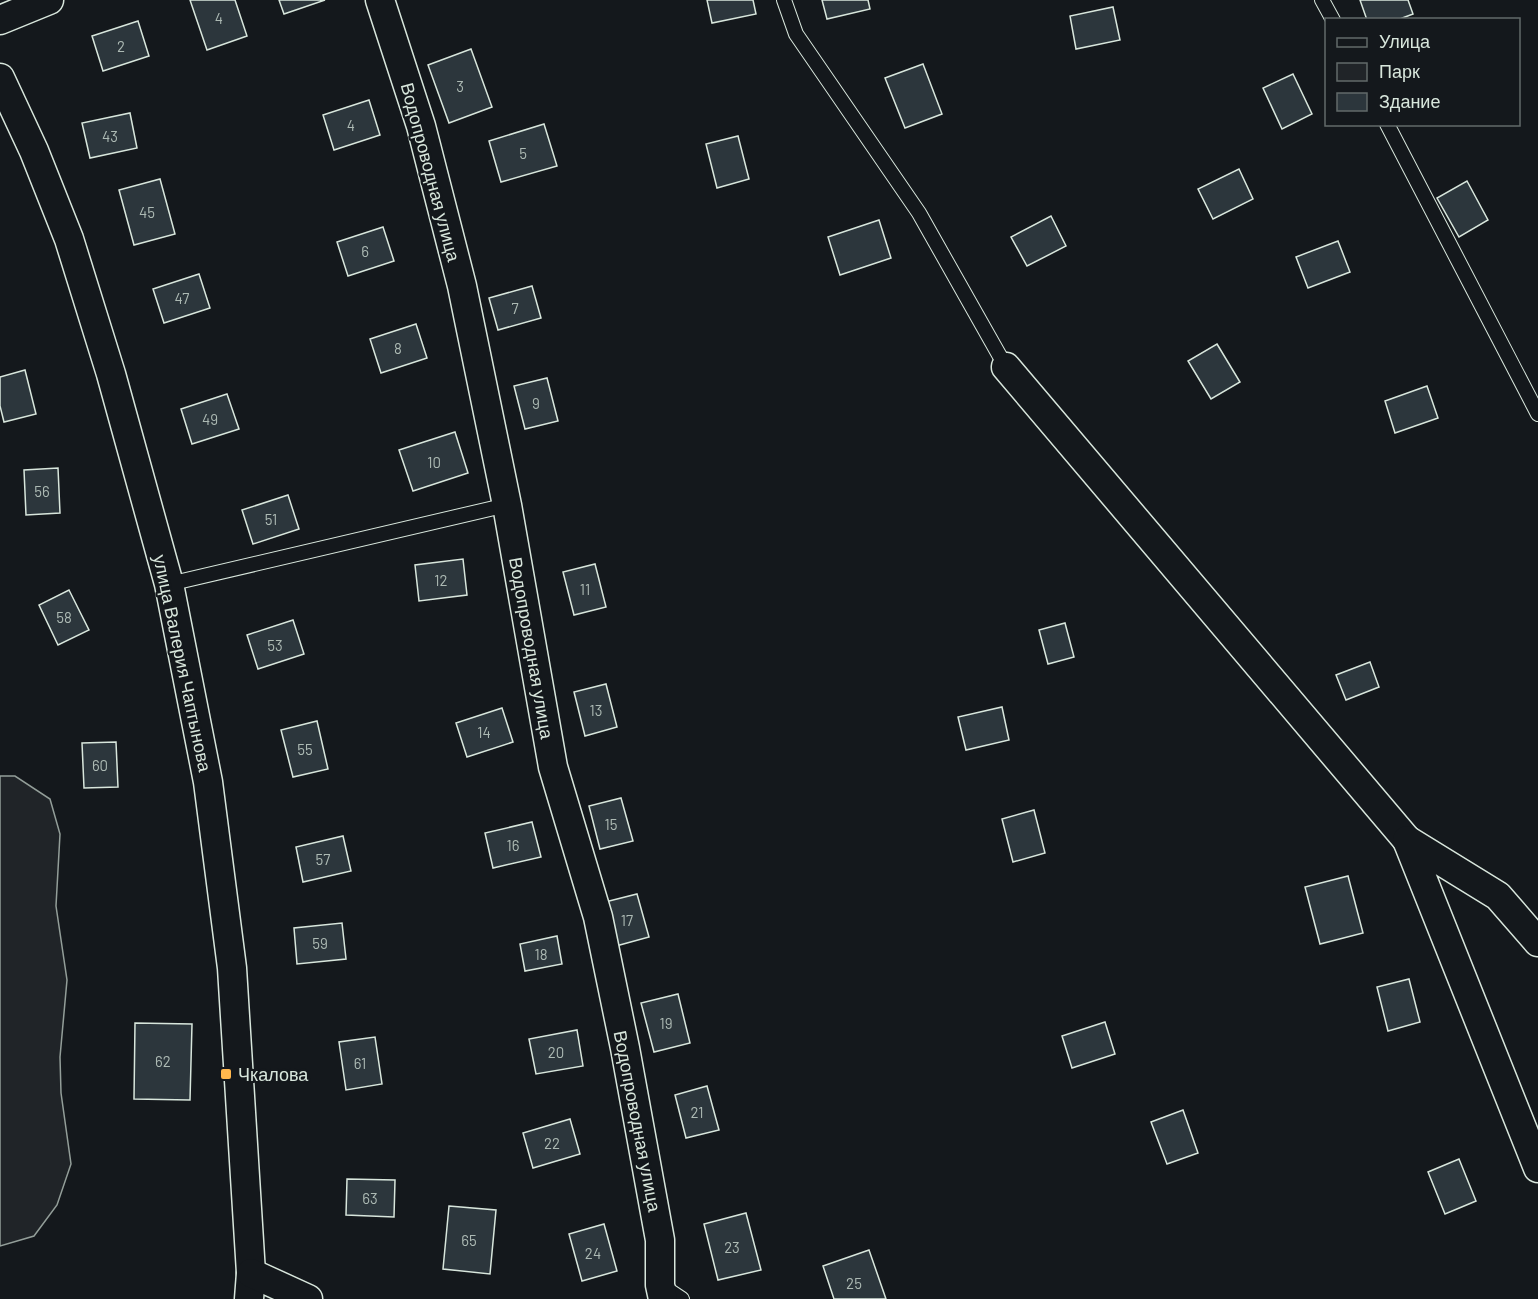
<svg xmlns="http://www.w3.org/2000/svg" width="1538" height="1299" font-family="Barlow,sans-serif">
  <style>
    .green { fill: #202428; stroke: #939e99; stroke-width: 1.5 }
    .building { fill: #2c363c; stroke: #d8e6dc; stroke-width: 1.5 }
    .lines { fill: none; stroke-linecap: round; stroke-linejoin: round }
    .lane-casing { stroke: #d8e6dc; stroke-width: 16 }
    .street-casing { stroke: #d8e6dc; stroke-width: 31 }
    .lane { stroke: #14181c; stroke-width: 14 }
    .street { stroke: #14181c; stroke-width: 28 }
    .poi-dot { fill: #ffb74d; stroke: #14181c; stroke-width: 2 }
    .labels { text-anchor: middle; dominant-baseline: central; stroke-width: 4.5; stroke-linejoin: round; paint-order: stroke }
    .number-label { font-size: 15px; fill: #adbab4 }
    .street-label { font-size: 18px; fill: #d8e6dc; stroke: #14181c }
    .poi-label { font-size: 18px; fill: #d8e6dc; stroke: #14181c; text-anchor: start }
  </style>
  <rect width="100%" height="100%" fill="#14181c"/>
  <path class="green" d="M0,776H15L50,799L60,834L56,906L67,980L60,1057L61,1093L71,1164L57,1205L34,1236L0,1246Z"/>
  <g class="building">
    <path d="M190,0H235L247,36L207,50Z"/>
    <path d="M279,0H325L284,14Z"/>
    <path d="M707,0H753L756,14L712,23Z"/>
    <path d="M822,0H868L870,9L827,19Z"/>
    <path d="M1360,0H1408L1413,14L1397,20H1367Z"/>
    <path d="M1113,7L1120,40L1076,49L1070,16Z"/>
    <path d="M138,21L149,56L103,71L92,36Z"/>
    <path d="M471,49L492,107L449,123L428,65Z"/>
    <path d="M923,64L942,114L905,128L885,78Z"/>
    <path d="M1293,74L1312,114L1282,129L1263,88Z"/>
    <path d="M369,100L380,135L334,150L323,115Z"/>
    <path d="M130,113L137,148L90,158L82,123Z"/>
    <path d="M544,124L557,166L501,182L489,141Z"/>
    <path d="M738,136L749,179L717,188L706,144Z"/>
    <path d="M1239,169L1253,199L1213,219L1198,189Z"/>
    <path d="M160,179L175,234L134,245L119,190Z"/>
    <path d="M1467,181L1488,220L1459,237L1437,198Z"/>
    <path d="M1051,216L1066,246L1027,266L1011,237Z"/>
    <path d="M879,220L891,258L840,275L828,237Z"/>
    <path d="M383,227L394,261L348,276L337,242Z"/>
    <path d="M1338,241L1350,272L1308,288L1296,257Z"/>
    <path d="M199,274L210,308L164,323L153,289Z"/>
    <path d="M532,286L541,318L498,330L489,298Z"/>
    <path d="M416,324L427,358L381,373L370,339Z"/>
    <path d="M1217,344L1240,382L1211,399L1188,361Z"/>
    <path d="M25,370L36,414L4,422L0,406V377Z"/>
    <path d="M547,378L558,421L525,429L514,386Z"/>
    <path d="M1427,386L1438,418L1395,433L1385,401Z"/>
    <path d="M227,394L239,429L192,444L181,409Z"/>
    <path d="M455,432L468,473L413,491L399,450Z"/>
    <path d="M58,468L60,513L26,515L24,470Z"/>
    <path d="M288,495L299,529L253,544L242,510Z"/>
    <path d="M463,559L467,595L419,601L415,565Z"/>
    <path d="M595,564L606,607L574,615L563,572Z"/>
    <path d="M69,590L89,630L58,645L39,605Z"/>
    <path d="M293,620L304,654L258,669L247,635Z"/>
    <path d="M1065,623L1074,657L1048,664L1039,630Z"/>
    <path d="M1370,662L1379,687L1346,700L1336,675Z"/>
    <path d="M606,684L617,727L585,736L574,692Z"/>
    <path d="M1002,707L1009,740L966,750L958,717Z"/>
    <path d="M502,708L513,742L467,757L456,723Z"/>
    <path d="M317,721L328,769L293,777L281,730Z"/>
    <path d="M116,742L118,787L84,788L82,743Z"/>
    <path d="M621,798L633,841L600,849L589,806Z"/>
    <path d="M1034,810L1045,853L1013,862L1002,819Z"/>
    <path d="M532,822L541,857L493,868L485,833Z"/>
    <path d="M343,836L351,871L303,882L296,847Z"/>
    <path d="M1348,876L1363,933L1320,944L1305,887Z"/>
    <path d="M637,894L649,937L616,946L605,902Z"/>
    <path d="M342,923L346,959L297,964L294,928Z"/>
    <path d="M557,936L562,964L525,971L520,944Z"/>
    <path d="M1409,979L1420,1022L1388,1031L1377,987Z"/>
    <path d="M678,994L690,1043L654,1052L641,1003Z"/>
    <path d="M1105,1022L1115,1054L1072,1068L1062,1036Z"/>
    <path d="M135,1023L192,1024L190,1100L134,1099Z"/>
    <path d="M577,1030L583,1066L536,1074L529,1039Z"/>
    <path d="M375,1037L382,1084L346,1090L339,1042Z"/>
    <path d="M707,1086L719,1130L686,1138L675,1095Z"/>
    <path d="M1183,1110L1198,1153L1167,1164L1151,1122Z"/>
    <path d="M570,1119L580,1154L533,1168L523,1133Z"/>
    <path d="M1459,1159L1476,1201L1445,1214L1428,1172Z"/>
    <path d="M347,1179L395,1180L394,1217L346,1215Z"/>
    <path d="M449,1206L496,1210L490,1274L443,1269Z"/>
    <path d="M746,1213L761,1270L718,1280L704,1224Z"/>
    <path d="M604,1224L617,1271L582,1281L569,1234Z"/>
    <path d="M869,1250L886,1299H834L823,1266Z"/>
  </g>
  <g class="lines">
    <g class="lane-casing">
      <g id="lane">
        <path d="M784,0L796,34L919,213L1006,367"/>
        <path d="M1322,0L1333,20"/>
        <path d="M1387,124L1538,414"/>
        <path d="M169,584L507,505"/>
        <path d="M661,1285L682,1299"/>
      </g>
    </g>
    <g class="street-casing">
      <g id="street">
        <path d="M380,0L421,126L462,286L507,505L553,767L598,917L625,1048L660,1240V1285L663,1299"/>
        <path d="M0,20L49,0"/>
        <path d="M0,78L34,151L69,239L111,374L169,584L208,782L232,968L251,1273L249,1299"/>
        <path d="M1006,367L1407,840"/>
        <path d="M1538,942L1498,896L1407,840L1538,1168"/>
        <path d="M251,1273L308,1299"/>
      </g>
    </g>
    <use href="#lane" class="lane"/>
    <use href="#street" class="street"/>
  </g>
  <rect class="poi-dot" x="220" y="1068" width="12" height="12" rx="3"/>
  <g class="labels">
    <g class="number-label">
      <text x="219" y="18">4</text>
      <text x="121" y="46">2</text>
      <text x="460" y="86">3</text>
      <text x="351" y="125">4</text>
      <text x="110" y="136">43</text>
      <text x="523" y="153">5</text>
      <text x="147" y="212">45</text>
      <text x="365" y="251">6</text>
      <text x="182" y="298">47</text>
      <text x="515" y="308">7</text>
      <text x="398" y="348">8</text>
      <text x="536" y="403">9</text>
      <text x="210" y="419">49</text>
      <text x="434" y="462">10</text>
      <text x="42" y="491">56</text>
      <text x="271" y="519">51</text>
      <text x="441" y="580">12</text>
      <text x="585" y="589">11</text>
      <text x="64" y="617">58</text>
      <text x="275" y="645">53</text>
      <text x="596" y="710">13</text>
      <text x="484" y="732">14</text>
      <text x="305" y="749">55</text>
      <text x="100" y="765">60</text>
      <text x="611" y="824">15</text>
      <text x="513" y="845">16</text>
      <text x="323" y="859">57</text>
      <text x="627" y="920">17</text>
      <text x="320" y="943">59</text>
      <text x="541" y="954">18</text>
      <text x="666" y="1023">19</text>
      <text x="556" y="1052">20</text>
      <text x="163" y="1061">62</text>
      <text x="360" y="1063">61</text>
      <text x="697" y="1112">21</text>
      <text x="552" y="1143">22</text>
      <text x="370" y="1198">63</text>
      <text x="469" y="1240">65</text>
      <text x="732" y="1247">23</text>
      <text x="593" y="1253">24</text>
      <text x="854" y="1283">25</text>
    </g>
    <g class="street-label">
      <text transform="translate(431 172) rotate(75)">Водопроводная улица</text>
      <text transform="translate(532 648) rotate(80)">Водопроводная улица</text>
      <text transform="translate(183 663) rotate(78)">улица Валерия Чаптынова</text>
      <text transform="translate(638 1121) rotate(79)">Водопроводная улица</text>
    </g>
    <g class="poi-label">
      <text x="238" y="1074">Чкалова</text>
    </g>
  </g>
  <rect x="1325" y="18" width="195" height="108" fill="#14181c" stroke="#626a69" stroke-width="1.5"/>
  <rect x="1337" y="38" width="30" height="9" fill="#14181c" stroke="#626a69" stroke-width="1.5"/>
  <text x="1379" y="48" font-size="18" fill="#d8e6dc">Улица</text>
  <rect x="1337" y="63" width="30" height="18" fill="#202428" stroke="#626a69" stroke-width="1.5"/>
  <text x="1379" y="78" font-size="18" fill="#d8e6dc">Парк</text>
  <rect x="1337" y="93" width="30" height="18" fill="#2c363c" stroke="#626a69" stroke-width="1.5"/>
  <text x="1379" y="108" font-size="18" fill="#d8e6dc">Здание</text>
</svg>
